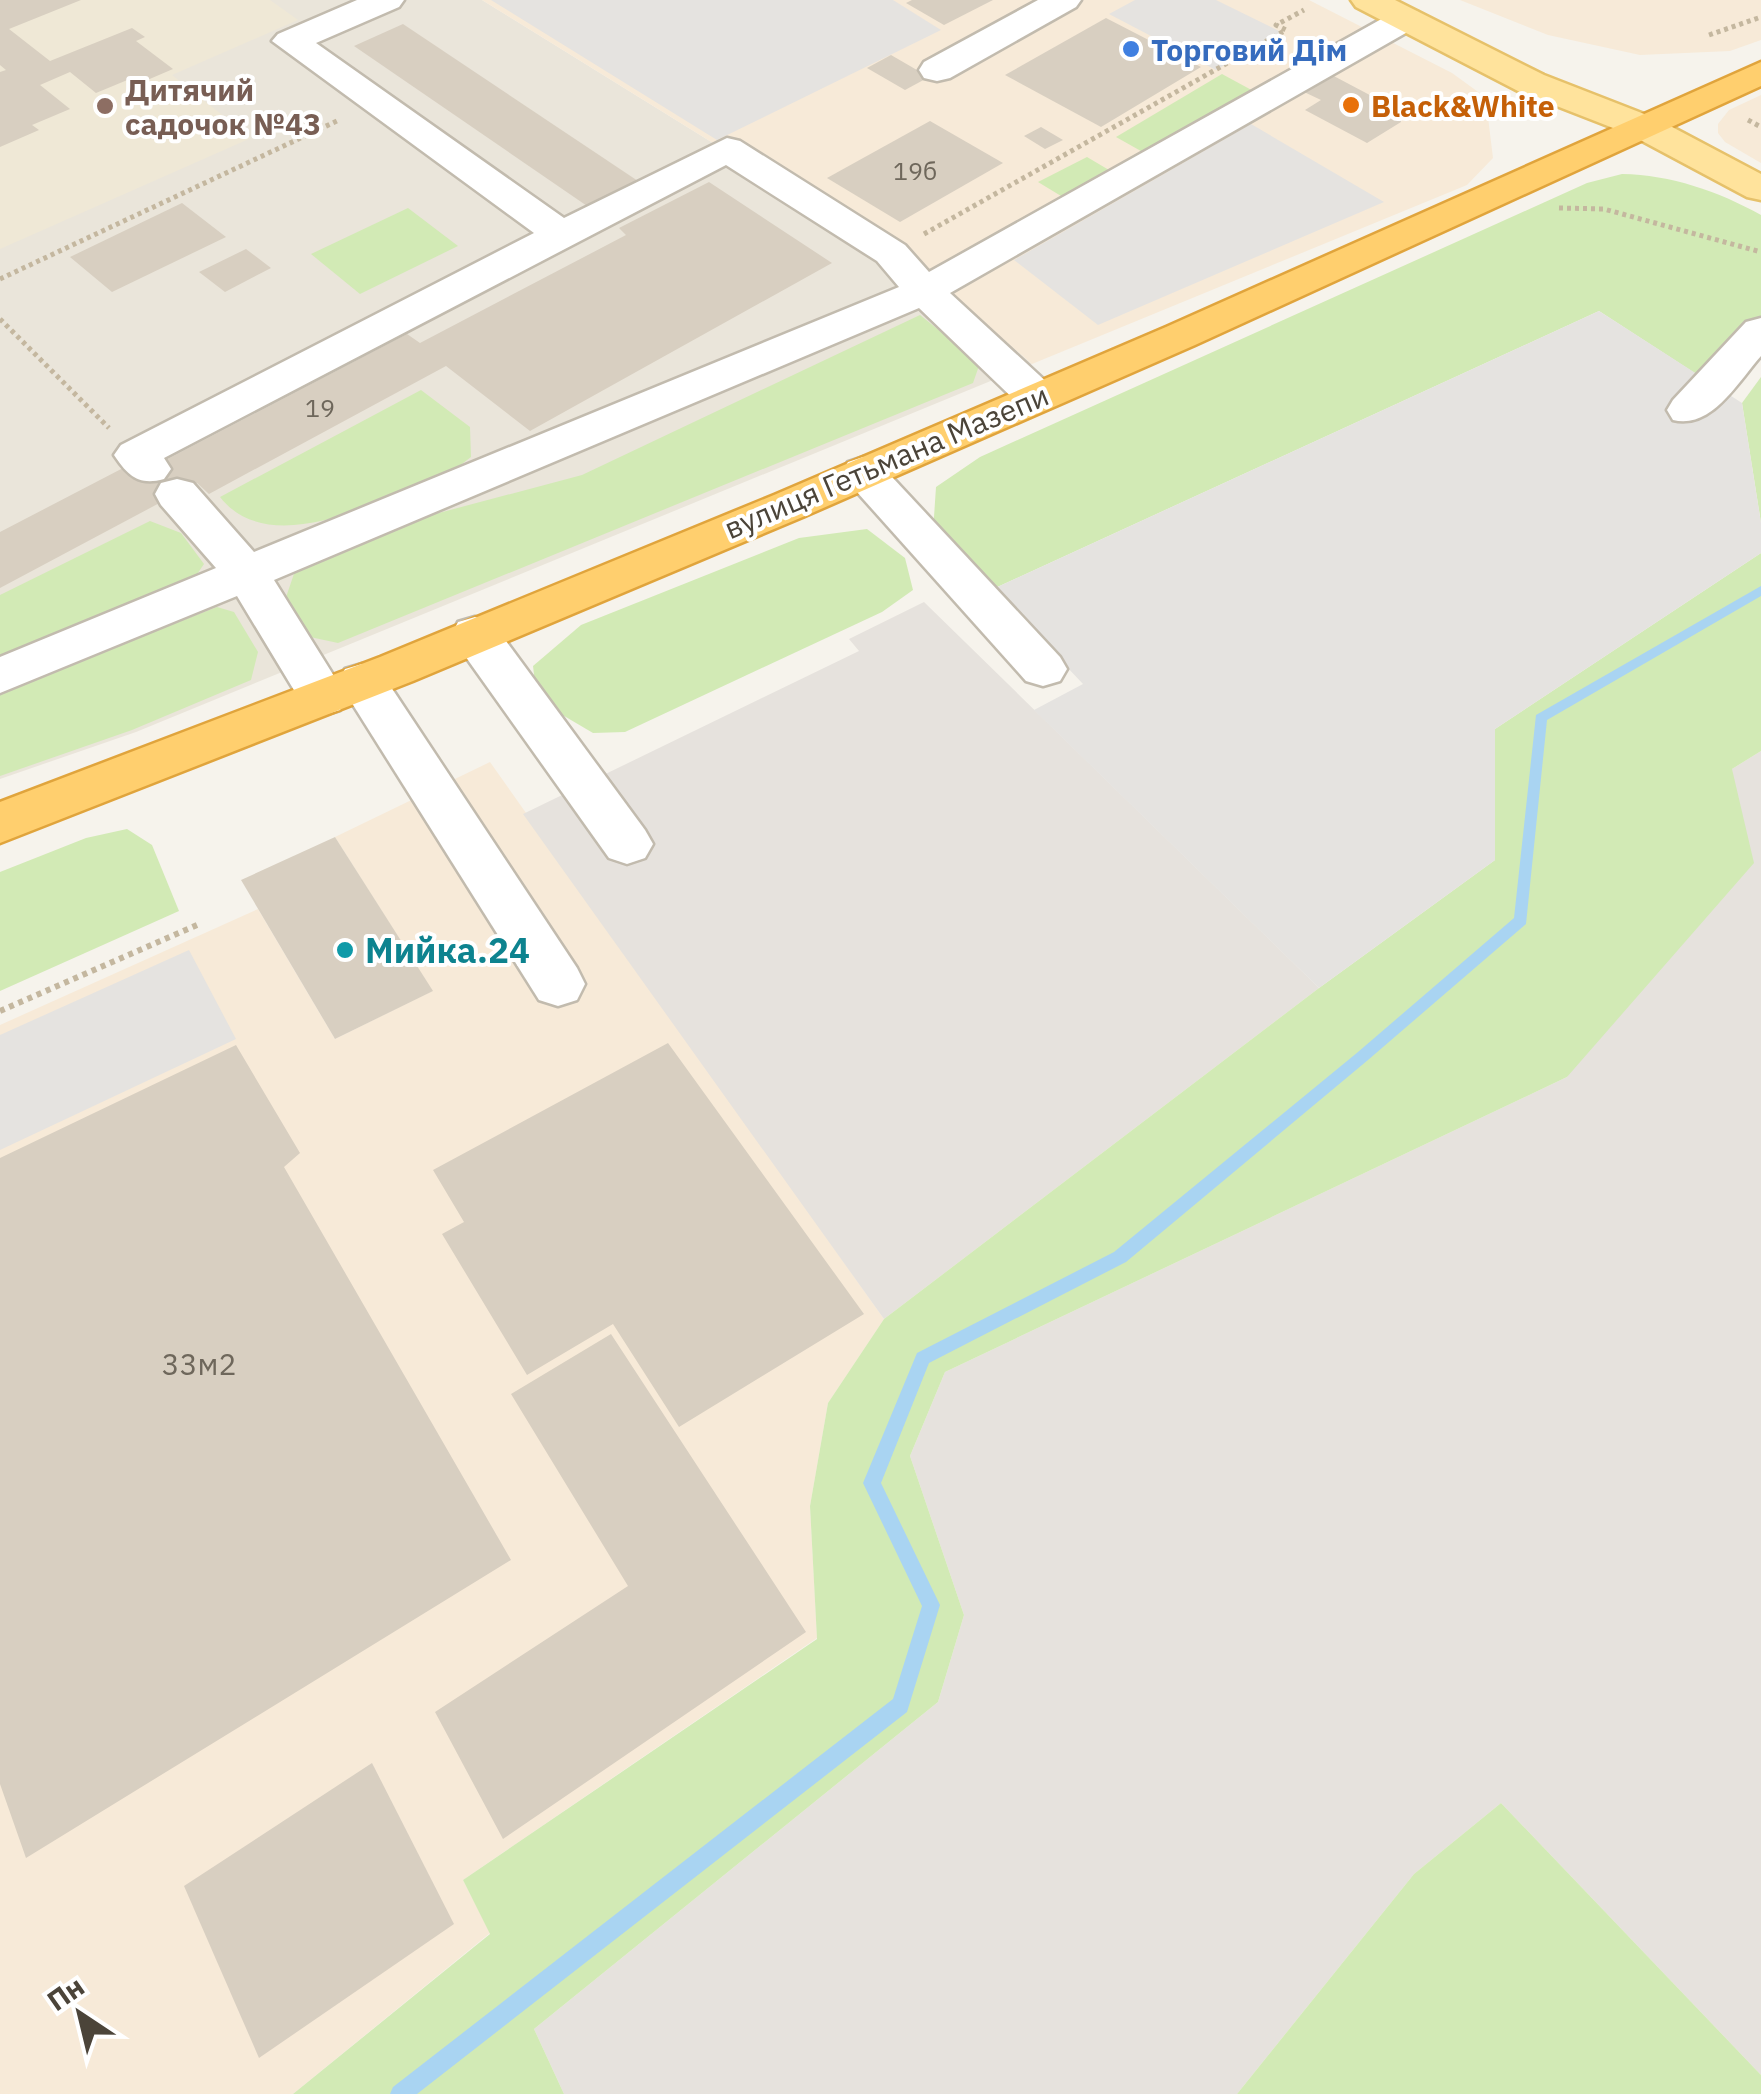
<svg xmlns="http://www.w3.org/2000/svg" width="1761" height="2094" font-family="'IBM Plex Sans',sans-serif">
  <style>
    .residential { fill: #eae5da }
    .commercial { fill: #f7ead8 }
    .industrial { fill: #e6e2dd }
    .education { fill: #efe8d6 }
    .green { fill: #d2eab5 }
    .parking { fill: #e5e3e0 }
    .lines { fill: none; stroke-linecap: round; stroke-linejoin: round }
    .stream { fill: #a9d4f2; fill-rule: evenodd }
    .building { fill: #d8cfc1 }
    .minor-casing { stroke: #c2bbae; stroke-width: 5 }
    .major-casing { stroke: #e6c16a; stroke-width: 5 }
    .highway-casing { stroke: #e0a43c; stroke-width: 5 }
    .path-far1 { stroke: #c4b79f; stroke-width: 5; stroke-dasharray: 4 4; stroke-linecap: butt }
    .path { stroke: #c4b79f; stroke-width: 6; stroke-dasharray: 5 5; stroke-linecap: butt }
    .minor { fill: #fff; fill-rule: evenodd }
    .major { fill: #ffe39c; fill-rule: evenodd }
    .highway { fill: #ffcf6e; fill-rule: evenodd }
    .shop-dot { fill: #3f7fe0; stroke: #fff; stroke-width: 4 }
    .food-dot { fill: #e8710a; stroke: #fff; stroke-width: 4 }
    .education-dot { fill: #8d6e63; stroke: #fff; stroke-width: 4 }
    .culture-dot { fill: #0f9aa8; stroke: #fff; stroke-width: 4 }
    .labels { text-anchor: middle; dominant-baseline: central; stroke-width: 8; stroke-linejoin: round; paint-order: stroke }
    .far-number-label { font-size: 25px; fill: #6e675b }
    .far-shop-label { font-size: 30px; font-weight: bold; fill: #366cbe; stroke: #fff; text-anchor: start }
    .far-education-label { font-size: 30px; font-weight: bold; fill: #785e54; stroke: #fff; text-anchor: start }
    .far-food-label { font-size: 30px; font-weight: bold; fill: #c56008; stroke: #fff; text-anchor: start }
    .far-street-label { font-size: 30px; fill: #4b4439; stroke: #fff }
    .number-label { font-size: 30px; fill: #6e675b }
    .culture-label { font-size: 35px; font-weight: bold; fill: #0d838f; stroke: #fff; text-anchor: start }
  </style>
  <rect width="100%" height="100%" fill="#f6f3ec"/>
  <path class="residential" d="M0,0H482L713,143L728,145L895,246L1032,364L136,732L0,779Z"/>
  <g class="commercial">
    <path d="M482,0H1309L1452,73L1481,94L1487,109L1493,158L1467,185L1032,364L895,246L728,145L713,143Z"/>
    <path d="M1460,0H1761V40L1730,51L1640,55L1548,35Z"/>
    <path d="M1761,95V163L1725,142L1718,133V124L1729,110Z"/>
    <path d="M490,762L884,1319L828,1403L810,1506L817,1638L463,1880L490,1933L293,2094H0V1025L258,909L335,1039L432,991L335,837Z"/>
  </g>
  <g class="industrial">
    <path d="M924,602L1319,988L884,1319L523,814L859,651L849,639Z"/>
    <path d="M1761,751V2075L1501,1803L1414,1874L1237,2094H564L534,2029L938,1702L964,1615L910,1456L945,1372L1567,1077L1732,769Z"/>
  </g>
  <path class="education" d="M0,0H270L298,20L172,75L251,138L0,249Z"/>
  <g class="green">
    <path d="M1222,74L1257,93L1148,155L1116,137Z"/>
    <path d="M1087,157L1114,173L1066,199L1038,182Z"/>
    <path d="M1622,174C1671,175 1718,191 1761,215V320L1707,381L1599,311L993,589L933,532L936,487L980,457L1587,183Z"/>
    <path d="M408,208L458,246L360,294L311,254Z"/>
    <path d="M920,315L980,363L973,383L338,643L296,634L284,603L297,565L435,514L582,475Z"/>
    <path d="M1761,377V523L1742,403Z"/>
    <path d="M421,390L470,427L471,457L458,467C396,493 273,565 220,497Z"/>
    <path d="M150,521L181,533L204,564L189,586L0,660V595Z"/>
    <path d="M867,529L905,558L913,590L882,612L625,732L593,733L537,700L533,666L581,625L799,538Z"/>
    <path d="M1761,553V751L1732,769L1754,863L1567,1077L945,1372L910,1456L964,1615L938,1702L534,2029L564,2094H293L490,1934L463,1880L817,1639L810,1506L828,1403L884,1319L1319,988L1495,860V729Z"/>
    <path d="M217,607L234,612L258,652L251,680L132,730L0,776V691Z"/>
    <path d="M127,829L152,845L179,911L0,991V872L86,838Z"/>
    <path d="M1501,1803L1761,2075V2094H1237L1414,1874Z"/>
  </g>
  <g class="parking">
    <path d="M491,0H893L941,30L717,140Z"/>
    <path d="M1135,0H1216L1281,32L1216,70L1109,14Z"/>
    <path d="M1251,124L1384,202L1098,325L1014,260Z"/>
    <path d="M1599,311L1742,403L1761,523V553L1495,729V860L1319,988L1034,710L1083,684L993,589Z"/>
    <path d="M189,950L236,1039L0,1150V1035Z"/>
  </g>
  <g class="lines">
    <path class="stream" d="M1761,586V596L1547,720L1526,924L1368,1060L1126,1262L929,1363L881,1483L940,1605L907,1712L417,2094H390L393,2087L893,1699L922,1606L863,1483L917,1353L1114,1252L1358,1052L1514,918L1536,715Z"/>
  </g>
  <g class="building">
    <path d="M0,0H81L9,29L50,61L132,28L145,37L136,41L173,69L145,81L137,76L96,93L70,72L40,85L70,109L32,125L39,130L0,147V72L6,70L0,65Z"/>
    <path d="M912,0H993L944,25L906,3Z"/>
    <path d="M1106,18L1201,67L1101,127L1005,75Z"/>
    <path d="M403,24L641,183L590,208L354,46Z"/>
    <path d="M891,55L929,77L905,90L867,68Z"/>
    <path d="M1330,74L1400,111L1401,122L1367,143L1305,110L1321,100L1302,91Z"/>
    <path d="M930,121L1003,163L900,222L827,178Z"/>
    <path d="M1041,127L1063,140L1045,149L1024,136Z"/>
    <path d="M709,182L832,263L530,431L446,366L209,494L197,483L0,588V532L125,467L135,476L407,334L420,343L626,235L619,228Z"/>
    <path d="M182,203L226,237L112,292L70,257Z"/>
    <path d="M246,249L271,268L225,292L199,272Z"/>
    <path d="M335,837L433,991L335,1039L241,880Z"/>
    <path d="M668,1043L864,1314L679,1427L613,1324L527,1375L442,1234L464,1222L433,1170Z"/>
    <path d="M236,1045L300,1153L284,1167L511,1560L26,1858L0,1784V1158Z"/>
    <path d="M611,1334L806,1632L503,1839L435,1712L628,1586L511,1394Z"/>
    <path d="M372,1763L454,1924L259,2058L184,1886Z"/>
  </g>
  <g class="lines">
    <g class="minor-casing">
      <g id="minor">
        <path d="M357,0H404L399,7L316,43L564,218L727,138L740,141L905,245L929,272L1394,12L1406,9L1418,12L1423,19L1418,26L950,293L1052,387L1058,397L1052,407L1037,411L1022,407L919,308L274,580L347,697L340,710L323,715L306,710L237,596L0,693V657L216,568L161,505L155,494L161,483L177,479L193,483L254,552L899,287L877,261L726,165L164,458L171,469L164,479C139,486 128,476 114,455L121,445L534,233L272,41L278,34Z"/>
        <path d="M1038,0H1081L1076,7L950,78L937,81L924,78L919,70L924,62Z"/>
        <path d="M1761,318V356C1738,382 1711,430 1673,420L1667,410L1673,400L1746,322Z"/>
        <path d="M863,457L878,462L1060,657L1067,669L1060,681L1043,686L1026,681L848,482L841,472L848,462Z"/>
        <path d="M475,617L492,622L645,830L653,844L645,858L627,864L609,858L458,646L452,634L458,622Z"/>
        <path d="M362,664L379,669L577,968L585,984L577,1000L558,1006L539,1000L338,681L345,669Z"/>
      </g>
    </g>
    <g class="major-casing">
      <path id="major" d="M1351,0H1395L1544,75L1657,119L1761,174V200L1747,197L1631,135L1518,91L1356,7Z"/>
    </g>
    <g class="highway-casing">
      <path id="highway" d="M1761,62V86L1195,345L805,516L413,681L0,843V802L380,657L774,495L1166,327Z"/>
    </g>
    <g class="path-far1">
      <path d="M1709,35L1761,17"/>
      <path d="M1748,120L1761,127"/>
      <path d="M1559,208L1604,209L1761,252"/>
      <path d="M924,234L1286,30L1276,25L1304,10"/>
      <path d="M0,279L339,120"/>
      <path d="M0,319L109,428"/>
    </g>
    <path class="path" d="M0,1011L197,925"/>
    <use href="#minor" class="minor"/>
    <use href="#major" class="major"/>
    <use href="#highway" class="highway"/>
  </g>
  <circle class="shop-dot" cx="1131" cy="49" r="10"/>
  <circle class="food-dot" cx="1351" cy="105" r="10"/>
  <circle class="education-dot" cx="105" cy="106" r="10"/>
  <circle class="culture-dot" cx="345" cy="950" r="10"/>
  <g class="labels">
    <g class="far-number-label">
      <text x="915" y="170">19б</text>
      <text x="320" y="407">19</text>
    </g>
    <g class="far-shop-label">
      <text x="1151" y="49">Торговий Дім</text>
    </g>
    <g class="far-education-label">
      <text x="125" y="89">Дитячий<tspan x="125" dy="34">садочок №43</tspan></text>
    </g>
    <g class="far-food-label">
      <text x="1371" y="105">Black&amp;White</text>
    </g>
    <g class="far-street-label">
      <text transform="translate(886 461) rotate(-23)">вулиця Гетьмана Мазепи</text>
    </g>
    <g class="number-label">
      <text x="199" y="1363">33м2</text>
    </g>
    <g class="culture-label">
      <text x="365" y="950">Мийка.24</text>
    </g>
  </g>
  <g transform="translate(80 2014) rotate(325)" stroke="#ffffff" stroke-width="8" paint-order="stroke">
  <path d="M0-8L18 38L0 25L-18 38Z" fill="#4b4439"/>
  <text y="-15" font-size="28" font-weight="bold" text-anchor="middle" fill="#4b4439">Пн</text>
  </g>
</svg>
